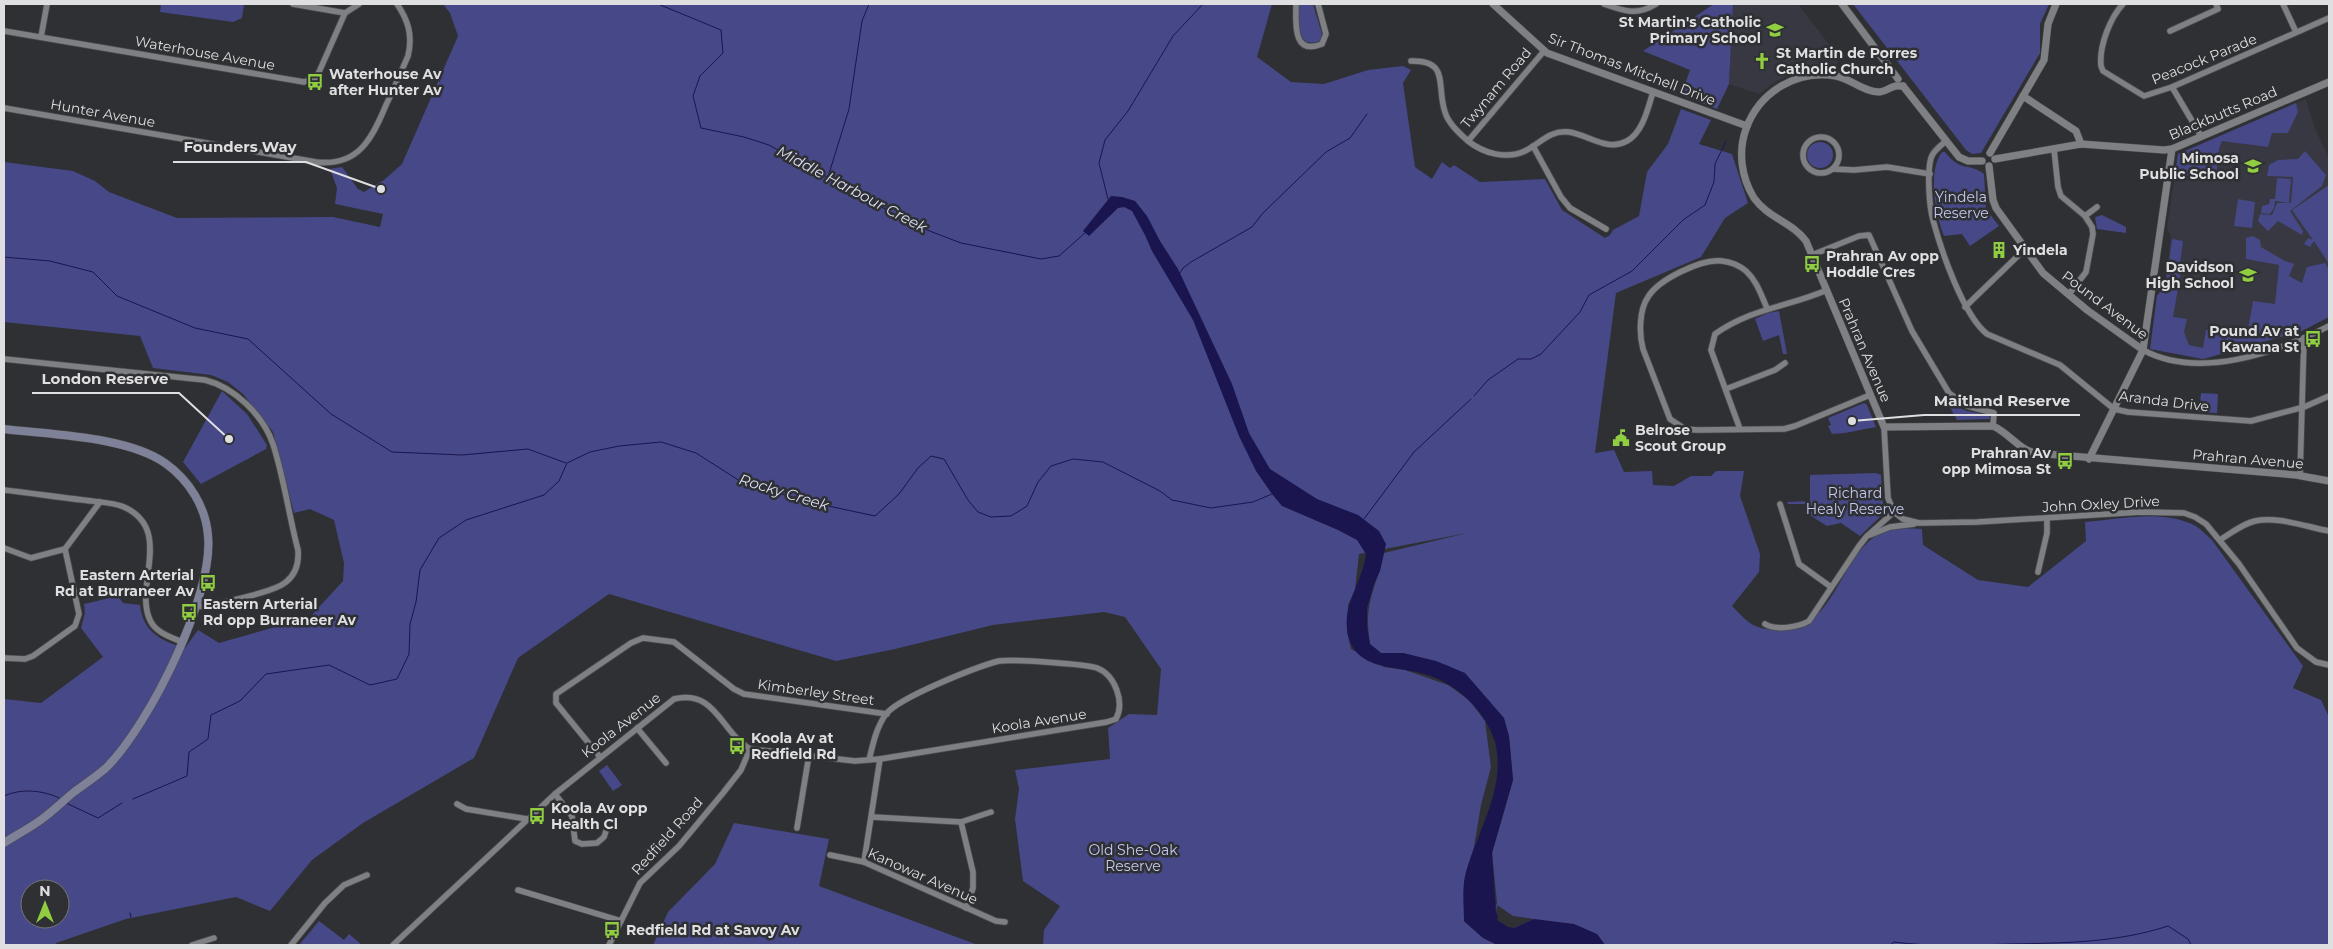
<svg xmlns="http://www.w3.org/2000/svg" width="2333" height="949" font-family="Montserrat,sans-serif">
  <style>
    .built { fill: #373841 }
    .green { fill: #464887; fill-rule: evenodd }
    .water { fill: #1a154f }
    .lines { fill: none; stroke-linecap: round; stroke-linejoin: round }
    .stream { stroke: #1a154f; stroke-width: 1 }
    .minor-casing { stroke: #4c4c4e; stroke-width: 7 }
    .tertiary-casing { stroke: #4c4c4e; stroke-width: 8 }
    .secondary-casing { stroke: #4c4c4e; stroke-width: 9 }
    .minor { stroke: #7f8083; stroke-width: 5.5 }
    .tertiary { stroke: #7f8083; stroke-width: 7 }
    .secondary { stroke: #7f8198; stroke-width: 8 }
    .labels { text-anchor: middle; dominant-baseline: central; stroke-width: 5; stroke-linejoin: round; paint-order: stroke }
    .poi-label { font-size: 14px; font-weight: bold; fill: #dfdfe1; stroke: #2f3033; text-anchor: start }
    .street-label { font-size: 14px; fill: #dfdfe1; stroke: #2f3033 }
    .park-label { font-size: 14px; fill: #c5c9f0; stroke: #2f3033 }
    .water-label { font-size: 15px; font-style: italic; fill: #daddf0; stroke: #2f3033 }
    .leader { fill: none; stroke: #dfdfe1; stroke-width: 2 }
    .callout-dot { fill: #dfdfe1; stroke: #2f3033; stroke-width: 2 }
    .callout-label { font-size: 15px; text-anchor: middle; font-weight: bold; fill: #dfdfe1; stroke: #2f3033; stroke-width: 5; stroke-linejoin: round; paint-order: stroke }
  </style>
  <rect width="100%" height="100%" fill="#2f3033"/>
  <g class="built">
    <path d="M1733,4H1798L1838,56L1836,70H1805L1790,75L1776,81L1759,94L1729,84Z"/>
    <path d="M2306,99L2315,129L2329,158V317L2278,338L2203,359L2150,349L2157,296L2165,284L2171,236L2167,228L2178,154Z"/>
  </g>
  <g class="green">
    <path d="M161,4H244L242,18L233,22L160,12Z"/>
    <path d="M443,4H1272L1257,57L1291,82L1324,84L1368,70L1403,66L1411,70L1403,83L1415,167L1432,179L1442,162L1450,168L1454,165L1480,182L1545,179L1562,210L1605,238L1610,235L1613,230L1639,216L1647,172L1668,144L1681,109L1711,120L1699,144L1732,154L1748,203L1725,218L1701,257L1616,293L1595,453L1614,450L1624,472L1652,471L1653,485L1674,486L1691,476H1711L1716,471H1744L1740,496L1760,554L1759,572L1732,606C1751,625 1752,629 1781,630C1834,630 1839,559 1877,535C1890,527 1908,528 1922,529L1923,545L1978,580L2028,587L2086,541L2085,522C2119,519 2162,509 2194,525C2200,528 2206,535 2212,540L2303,666L2293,688L2321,700L2329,717V945H1605L1597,934L1514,928L1534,919L1513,916L1497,905L1496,912L1498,916L1491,917L1497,903L1492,853L1513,780L1509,736L1449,666L1403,653H1381L1370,644C1363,602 1376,590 1384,553L1467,533L1359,554L1355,590L1348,605L1347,632L1351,649L1384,667L1405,670L1448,685L1469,700L1485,721L1491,767L1481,805L1474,847L1465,879L1464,921C1482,937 1488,943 1512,945H1043L1044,930L1060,906L1023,881L1015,819L1019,789L1015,770L1110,759L1108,728L1129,714L1157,715L1161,669L1125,617L1104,612L993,625L895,649L836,661L609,594L518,658L474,758L363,823L312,860L270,911L236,897L126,919L56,943V945H4V699L41,703L103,657L81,628L85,613L84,604L118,596L123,603L140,605C143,632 161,641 185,648L198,630L219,643L310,617L343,581L344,563L334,520L310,509L294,513L273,432L243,394L228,382L211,375L153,368L140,336L4,322V162L73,171L95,181L109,192L177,218L333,217L380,227L383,214L335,204L337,188L330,169L342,167L358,189L364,192L384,180L402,164L458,36L450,13ZM30,889H60V919H30Z"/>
    <path d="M1298,4H1313L1322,34L1320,41C1295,50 1299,21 1298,4Z"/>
    <path d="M1714,4H1733L1729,84L1717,109L1681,95L1690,70L1643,51Z"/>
    <path d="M1853,4H2049L2040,24V53L1981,153L1972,154L1966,150Z"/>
    <path d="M2296,103L2298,112L2288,133H2272L2268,147L2222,141L2219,149L2216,178L2175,174L2178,154Z"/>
    <circle cx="1820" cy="155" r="13"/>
    <path d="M2305,151L2326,175L2322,186L2290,211L2303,231L2302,235L2278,221L2268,231L2258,221L2260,214L2272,215L2277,203H2291L2293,177L2267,176L2269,165L2278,160L2298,159Z"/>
    <path d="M1942,152H1945C1961,173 1969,162 1984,174L1986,209L1999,226L1970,246L1962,234L1944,236C1936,216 1927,171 1942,152Z"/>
    <path d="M2277,178L2291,179L2289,203L2275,201L2274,208L2270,214L2261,213L2262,206L2269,204L2270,199H2275Z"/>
    <path d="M2329,185V264L2314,241L2310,247L2304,244L2308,238L2313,240L2292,210Z"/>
    <path d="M2238,199L2255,202L2252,228L2234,226Z"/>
    <path d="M2102,215L2126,227V233L2097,229L2095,217Z"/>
    <path d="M2253,236L2260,240L2261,247L2285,261L2294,264L2289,276L2302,283L2307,267L2325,263L2329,269V317L2302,331L2203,359L2150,349L2157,296L2166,284L2167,269L2181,271L2173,317L2187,319L2184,332L2189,345L2203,348L2206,330L2247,335L2253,301L2275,304L2279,266V265L2246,259V238Z"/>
    <path d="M2172,239L2183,241L2180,264L2169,262Z"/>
    <path d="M1779,311L1787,354H1783L1779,335L1763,341L1755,319L1768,313Z"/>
    <path d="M222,391L247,414L267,445L266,449L201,484L183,462Z"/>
    <path d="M2201,393L2218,394L2217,413L2199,412Z"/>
    <path d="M1947,402L1967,411L1989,415L1990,419L1957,420Z"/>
    <path d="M1864,403L1867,405L1876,427L1845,433L1832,434L1828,426L1831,425L1828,418Z"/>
    <path d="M1876,473L1881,475L1882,498L1885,512L1860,536L1841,523L1827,526L1811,516L1810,504H1788L1787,502L1810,501V475Z"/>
    <path d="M607,765L622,785L613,791L599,771Z"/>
    <path d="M734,823L829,839L819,886L978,945H653L668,912L715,864Z"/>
    <path d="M319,921L344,940L349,934L362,945H299Z"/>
  </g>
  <path class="water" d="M1111,196L1122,197L1135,201L1147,216L1160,241L1178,269L1232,384L1249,433L1270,469L1317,499L1358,515L1379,531L1386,544L1380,571L1374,584L1367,608V626L1370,644L1381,653H1403L1436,661L1465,673L1504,718L1509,736L1513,780L1492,853L1496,912L1498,916L1497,920L1508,927L1514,928L1534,919L1574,924L1597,934L1605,945L1495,944L1483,938L1464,921C1464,907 1462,891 1465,876C1476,832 1507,789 1495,742C1486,711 1455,682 1424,674C1393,665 1352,671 1347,629C1344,602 1363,580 1366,554L1357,540L1338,530L1282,506L1272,494L1256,471L1239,436L1193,320L1152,251L1145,235L1132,211L1124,207L1118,208L1089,236L1083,231Z"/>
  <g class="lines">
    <g class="stream">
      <path d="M658,4L721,30L723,53L700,76L693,96L701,128L744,137L769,145L914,225L961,243L1041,259L1059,256L1086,232"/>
      <path d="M828,177L849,109L862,21L869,4"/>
      <path d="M1108,199L1099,163L1105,140L1128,111L1173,36L1203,4"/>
      <path d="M4,257L50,261L93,272L117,296L195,328L248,339L331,414L392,452L462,455L528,449L566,463"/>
      <path d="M1180,273L1183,268L1191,262L1252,227L1263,213L1326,152L1350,138L1367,114"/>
      <path d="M1474,396L1488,380L1518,359H1531L1541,354L1580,312L1589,295L1632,271L1683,220L1705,205L1714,182L1715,164L1726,141"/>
      <path d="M1364,519L1414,452L1471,399"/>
      <path d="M4,796C21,788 44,790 61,799"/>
      <path d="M133,799L187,776L189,752L208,739L211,715L240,701L266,674L329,665L370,685L397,679L409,654L410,624L416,602L420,570L439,538L466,520L544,495L559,481L567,463L590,452L619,446L661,442L696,453L740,481L805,501L875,516L899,494L918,468L931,456L944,459L968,500L978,512L991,517L1011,516L1027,506L1038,482L1051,466L1073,459L1103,462L1160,491L1172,500L1211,508L1253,502L1272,494"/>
      <path d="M66,803L98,818L122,803"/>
      <path d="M130,913L131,917"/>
      <path d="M1890,945L1894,942C1932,947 1971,945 2009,944C2062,943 2116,943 2168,926L2188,939L2191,945"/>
    </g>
    <g class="minor-casing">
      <g id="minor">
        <path d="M293,4L345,13"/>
        <path d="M1296,4C1296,23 1292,56 1322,44L1326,34L1318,4"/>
        <path d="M1604,4C1624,11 1637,16 1656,4"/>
        <path d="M2123,4C2110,18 2099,46 2101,66L2103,71L2144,96L2172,87L2329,18"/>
        <path d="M2283,4L2296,32"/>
        <path d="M4,31L304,82L315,78L319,72L345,13L359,4"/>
        <path d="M2170,31L2218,9L2216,4"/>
        <path d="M41,37L47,4"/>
        <path d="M1411,61C1450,60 1436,85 1445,112C1448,123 1459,133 1468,141C1483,153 1506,160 1525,151C1541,143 1549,130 1569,132C1589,135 1607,152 1627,141C1643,132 1648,108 1653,92"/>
        <path d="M2172,87L2201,136"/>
        <path d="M4,108L316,162C358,167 372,139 386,105C394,89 401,72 408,56C413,35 408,20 397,4"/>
        <circle cx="1821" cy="155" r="18"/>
        <path d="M1468,141L1544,51"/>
        <path d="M1946,141C1940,146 1933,151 1931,158C1927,172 1929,206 1933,220C1941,250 1963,315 1987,334L2060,365L2114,409L2128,412L2251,421L2304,407L2329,396"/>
        <path d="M1533,146L1561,197L1570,208L1606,229"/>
        <path d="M2054,149L2058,187L2061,196L2085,216L2092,227L2093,234L2086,272L2069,294"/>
        <path d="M1833,169L1854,170L1887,167L1930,174"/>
        <path d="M2085,216L2097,207"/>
        <path d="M1812,255L1859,236L1869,235L1912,331L1949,393L1967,406L1994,413L1993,426"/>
        <path d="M1965,307L2025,249"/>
        <path d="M1767,308C1761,295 1757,281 1746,271C1740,266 1731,262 1722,261C1702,258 1658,280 1648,297C1639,310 1639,334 1643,349L1670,419L1685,429L1697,430L1784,429L1795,426L1870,395"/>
        <path d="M2143,350C2199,380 2276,353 2329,326"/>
        <path d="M4,359L205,380C234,387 263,415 273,444C284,478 289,516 298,550C299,562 296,574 286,582C273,593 222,602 204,607L196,605"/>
        <path d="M1726,389L1775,370L1785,363"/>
        <path d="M1884,427L1888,498L1894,512L1903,519L1919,523L1977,522L2141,512L2184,513L2195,517L2206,524L2239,564L2297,648L2316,662L2329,665"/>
        <path d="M1740,429L1711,350L1715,334C1752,308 1788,307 1827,290"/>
        <path d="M2300,475L2304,338"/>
        <path d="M4,490C30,493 57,497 83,500C97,502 112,502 124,507C175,530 132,588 151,622C157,633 171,637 182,642"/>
        <path d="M1780,504L1799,564L1831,587"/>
        <path d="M1870,535L1890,527L1914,524"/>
        <path d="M2220,540C2231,533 2242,524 2255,521C2278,516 2307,527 2329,531"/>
        <path d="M4,548L31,558L65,549L100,502"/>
        <path d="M2038,572L2047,533V519"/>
        <path d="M1765,624C1776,631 1799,627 1809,621L1859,546L1867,536L1894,512"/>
        <path d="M4,658L25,659L33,656L75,626L79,614L65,549"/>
        <path d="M637,728L666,763"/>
        <path d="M600,757L556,703V694L631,643L643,638L674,642L734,689L744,694L887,714"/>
        <path d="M555,794L572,816L575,841L582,844L597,843L604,837L606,831"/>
        <path d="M457,804L466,809L527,819"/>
        <path d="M872,817L961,822L991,812"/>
        <path d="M961,822L973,872V888L966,908"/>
        <path d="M797,828L809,755"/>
        <path d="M830,855L864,862L996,921L1005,922"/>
        <path d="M864,862L880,759"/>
        <path d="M518,890L621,921"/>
        <path d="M192,945L214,938"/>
        <path d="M291,945L325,903L344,885L367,875"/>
        <path d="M393,945L555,794L674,699C716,689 721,732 750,749L855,761L880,759L1107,722L1116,719C1125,702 1115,675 1097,668C1087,664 1010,659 999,661C976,667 900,697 886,714C876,728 873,744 869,760"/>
        <path d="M609,945L640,883L679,846L723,793L741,770L750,749"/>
      </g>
    </g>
    <g class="tertiary-casing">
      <g id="tertiary">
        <path d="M1493,4L1547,53L1747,126"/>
        <path d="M1842,4L1898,79"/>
        <path d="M1903,86C1901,86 1899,86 1896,86C1890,87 1885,92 1879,92C1864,92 1851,79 1836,76C1797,69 1759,92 1746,129C1738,151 1741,177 1754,198C1768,218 1792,222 1806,241L1884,427L1993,426C2009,433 2018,449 2035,453L2296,475L2329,481"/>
        <path d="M1903,86L1959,157L1968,161H1982"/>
        <path d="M2023,96L2076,131L2081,144"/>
        <path d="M1990,153L2044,60L2048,24L2056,4"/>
        <path d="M1995,159L2081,144L2164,150L2172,149L2329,82"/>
        <path d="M1989,166L1993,200L1996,208L2043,273L2087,310L2143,350"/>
        <path d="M2089,459L2143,350L2172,149"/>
      </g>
    </g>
    <g class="secondary-casing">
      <path id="secondary" d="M4,429C51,435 126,436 165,463C189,480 206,507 208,536C214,595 149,725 107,767C97,776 85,784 74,792C63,801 53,811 42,819C30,828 16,835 4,843"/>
    </g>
    <use href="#minor" class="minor"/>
    <use href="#tertiary" class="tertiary"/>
    <use href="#secondary" class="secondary"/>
  </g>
  <defs>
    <g id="school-bare" transform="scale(1.35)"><path d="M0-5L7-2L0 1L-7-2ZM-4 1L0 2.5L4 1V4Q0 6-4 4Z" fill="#90cd41" stroke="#2f3033" stroke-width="2.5" paint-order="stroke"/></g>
    <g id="church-bare" transform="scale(1.35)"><path d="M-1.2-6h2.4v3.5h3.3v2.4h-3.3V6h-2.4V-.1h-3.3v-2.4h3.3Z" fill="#90cd41" stroke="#2f3033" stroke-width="2.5" paint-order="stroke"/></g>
    <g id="bus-bare" transform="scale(1.35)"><path d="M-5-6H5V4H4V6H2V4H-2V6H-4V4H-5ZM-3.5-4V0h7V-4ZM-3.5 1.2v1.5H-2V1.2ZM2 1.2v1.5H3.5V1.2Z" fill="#90cd41" stroke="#2f3033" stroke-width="2.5" paint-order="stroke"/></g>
    <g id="building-bare" transform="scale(1.35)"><path d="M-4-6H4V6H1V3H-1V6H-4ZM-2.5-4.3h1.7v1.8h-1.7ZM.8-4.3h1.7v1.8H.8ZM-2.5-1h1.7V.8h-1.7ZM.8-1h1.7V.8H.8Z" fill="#90cd41" stroke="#2f3033" stroke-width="2.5" paint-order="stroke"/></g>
    <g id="civic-bare" transform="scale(1.35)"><path d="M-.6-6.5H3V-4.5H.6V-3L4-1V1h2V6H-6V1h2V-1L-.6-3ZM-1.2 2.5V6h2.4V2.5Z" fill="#90cd41" stroke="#2f3033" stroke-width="2.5" paint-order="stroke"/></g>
  </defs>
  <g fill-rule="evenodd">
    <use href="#school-bare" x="1775" y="30"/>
    <use href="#church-bare" x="1762" y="61"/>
    <use href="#bus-bare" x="315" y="82"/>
    <use href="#school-bare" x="2253" y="166"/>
    <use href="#building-bare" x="1999" y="250"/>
    <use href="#bus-bare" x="1812" y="264"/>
    <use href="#school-bare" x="2248" y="275"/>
    <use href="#bus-bare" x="2313" y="339"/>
    <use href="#civic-bare" x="1621" y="438"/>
    <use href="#bus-bare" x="2065" y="461"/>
    <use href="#bus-bare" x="208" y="583"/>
    <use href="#bus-bare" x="189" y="612"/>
    <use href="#bus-bare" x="737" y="746"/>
    <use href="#bus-bare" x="537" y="816"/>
    <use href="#bus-bare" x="612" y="930"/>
  </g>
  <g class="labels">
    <g class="poi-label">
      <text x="1761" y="22" text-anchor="end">St Martin's Catholic<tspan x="1761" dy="16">Primary School</tspan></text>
      <text x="1776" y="53">St Martin de Porres<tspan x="1776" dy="16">Catholic Church</tspan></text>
      <text x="329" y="74">Waterhouse Av<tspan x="329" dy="16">after Hunter Av</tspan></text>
      <text x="2239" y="158" text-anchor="end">Mimosa<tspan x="2239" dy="16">Public School</tspan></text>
      <text x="2013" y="250">Yindela</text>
      <text x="1826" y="256">Prahran Av opp<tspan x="1826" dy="16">Hoddle Cres</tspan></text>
      <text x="2234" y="267" text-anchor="end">Davidson<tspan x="2234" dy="16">High School</tspan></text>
      <text x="2299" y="331" text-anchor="end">Pound Av at<tspan x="2299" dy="16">Kawana St</tspan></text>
      <text x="1635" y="430">Belrose<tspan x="1635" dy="16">Scout Group</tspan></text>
      <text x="2051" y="453" text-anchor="end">Prahran Av<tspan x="2051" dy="16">opp Mimosa St</tspan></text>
      <text x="194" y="575" text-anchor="end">Eastern Arterial<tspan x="194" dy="16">Rd at Burraneer Av</tspan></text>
      <text x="203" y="604">Eastern Arterial<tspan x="203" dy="16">Rd opp Burraneer Av</tspan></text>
      <text x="751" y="738">Koola Av at<tspan x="751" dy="16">Redfield Rd</tspan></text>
      <text x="551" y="808">Koola Av opp<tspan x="551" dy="16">Health Cl</tspan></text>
      <text x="626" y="930">Redfield Rd at Savoy Av</text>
    </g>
    <g class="street-label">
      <text transform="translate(205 53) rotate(10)">Waterhouse Avenue</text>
      <text transform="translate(2204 59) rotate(-22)">Peacock Parade</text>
      <text transform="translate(1632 69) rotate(21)">Sir Thomas Mitchell Drive</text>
      <text transform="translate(1496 88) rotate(-50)">Twynam Road</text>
      <text transform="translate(103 113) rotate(10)">Hunter Avenue</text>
      <text transform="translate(2223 113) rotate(-23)">Blackbutts Road</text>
      <text transform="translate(2105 305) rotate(37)">Pound Avenue</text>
      <text transform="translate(1865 350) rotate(67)">Prahran Avenue</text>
      <text transform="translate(2164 401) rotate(7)">Aranda Drive</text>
      <text transform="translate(2248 459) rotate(5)">Prahran Avenue</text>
      <text transform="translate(2101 504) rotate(-3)">John Oxley Drive</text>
      <text transform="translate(816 692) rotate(8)">Kimberley Street</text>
      <text transform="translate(1039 721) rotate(-9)">Koola Avenue</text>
      <text transform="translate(621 725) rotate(-38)">Koola Avenue</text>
      <text transform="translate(667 836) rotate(-48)">Redfield Road</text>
      <text transform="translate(923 876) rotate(24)">Kanowar Avenue</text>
    </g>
    <g class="park-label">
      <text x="1961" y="197">Yindela<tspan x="1961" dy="16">Reserve</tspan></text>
      <text x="1855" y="493">Richard<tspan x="1855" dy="16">Healy Reserve</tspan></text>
      <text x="1133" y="850">Old She-Oak<tspan x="1133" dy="16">Reserve</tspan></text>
    </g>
    <g class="water-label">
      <text transform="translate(852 189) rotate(28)">Middle Harbour Creek</text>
      <text transform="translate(784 492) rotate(17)">Rocky Creek</text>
    </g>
  </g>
  <path class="leader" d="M381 189L306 162H173M229 439L179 393H32M1852 421L1924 415H2080"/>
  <g class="callout-dot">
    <circle cx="381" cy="189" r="5"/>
    <circle cx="229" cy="439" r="5"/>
    <circle cx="1852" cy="421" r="5"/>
  </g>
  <g class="callout-label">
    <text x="240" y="152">Founders Way</text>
    <text x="105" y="384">London Reserve</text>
    <text x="2002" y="406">Maitland Reserve</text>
  </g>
  <rect width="2333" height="949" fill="none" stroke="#dfdfe1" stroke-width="10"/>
  <g transform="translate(45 904)"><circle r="24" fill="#2f3033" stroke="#757679"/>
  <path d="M0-4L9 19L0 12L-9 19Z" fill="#90cd41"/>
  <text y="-8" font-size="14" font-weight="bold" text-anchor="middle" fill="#dfdfe1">N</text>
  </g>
</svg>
